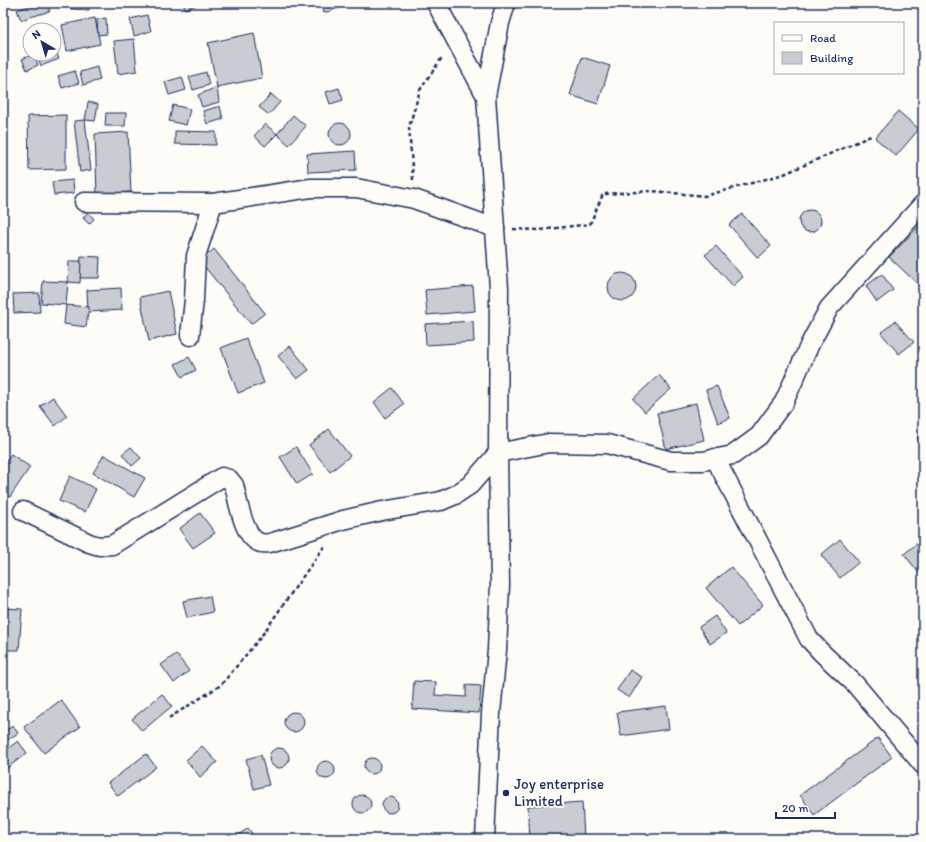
<svg xmlns="http://www.w3.org/2000/svg" width="926" height="842" font-family="Itim,sans-serif">
  <style>
    .building { fill: #c9ccd3; stroke: #1b2f5e }
    .lines { fill: none; stroke-linecap: round; stroke-linejoin: round }
    .minor-casing { stroke: #1b2f5e; stroke-width: 21 }
    .path { stroke: #1b2f5e; stroke-width: 2.5; stroke-dasharray: 4 3; stroke-linecap: butt }
    .minor { stroke: #fdfcf7; stroke-width: 18 }
    .poi-dot { fill: #1b2f5e; stroke: #fdfcf7; stroke-width: 1.5 }
    .labels { text-anchor: middle; dominant-baseline: central; stroke-width: 4; stroke-linejoin: round; paint-order: stroke }
    .poi-label { font-size: 15px; fill: #1b2f5e; stroke: #fdfcf7; text-anchor: start }
  </style>
  <rect width="100%" height="100%" fill="#fdfcf7"/>
  <filter id="ink" filterUnits="userSpaceOnUse"><feTurbulence type="fractalNoise" baseFrequency=".025" numOctaves="2"/><feDisplacementMap in="SourceGraphic" scale="8" xChannelSelector="R" yChannelSelector="G"/><feConvolveMatrix kernelMatrix="1 2 1 2 8 2 1 2 1" color-interpolation-filters="sRGB"/></filter>
  <g filter="url(#ink)">
    <g class="building">
      <path d="M38,3H47L50,11L21,20L17,10Z"/>
      <path d="M71,3H90L89,10L71,9Z"/>
      <path d="M183,3H202L185,9Z"/>
      <path d="M321,3H347V5L324,13Z"/>
      <path d="M147,15L151,31L134,36L130,19Z"/>
      <path d="M95,18L100,44L67,51L62,25Z"/>
      <path d="M106,18L107,34L98,35L97,19Z"/>
      <path d="M254,33L262,78L217,87L208,43Z"/>
      <path d="M134,39L137,71L118,74L114,41Z"/>
      <path d="M54,45L59,59L41,66L37,54H54Z"/>
      <path d="M34,54L38,65L27,70L22,59Z"/>
      <path d="M582,57L610,66L598,104L570,95Z"/>
      <path d="M97,67L100,80L83,85L80,72Z"/>
      <path d="M75,71L79,83L62,88L58,76Z"/>
      <path d="M206,72L209,85L193,90L189,77Z"/>
      <path d="M182,77L186,90L169,95L165,82Z"/>
      <path d="M217,87L219,102L202,107L198,95Z"/>
      <path d="M339,88L343,100L330,104L326,92Z"/>
      <path d="M271,94L280,102L269,115L259,107Z"/>
      <path d="M88,102L98,104L95,121L85,120Z"/>
      <path d="M173,105L190,109L186,125L169,121Z"/>
      <path d="M220,106L223,119L207,124L203,111Z"/>
      <path d="M898,111L919,129L896,156L875,138Z"/>
      <path d="M106,113H126L125,126H105Z"/>
      <path d="M66,115V169L29,170L28,116Z"/>
      <path d="M293,115L306,126L289,145L277,134Z"/>
      <path d="M85,120L91,170L80,172L74,121Z"/>
      <circle cx="340" cy="134" r="11"/>
      <path d="M265,124L277,134L265,146L254,136Z"/>
      <path d="M175,131L216,132V145L175,144Z"/>
      <path d="M128,132L131,192L97,194L95,134Z"/>
      <path d="M355,151L356,170L308,172L307,154Z"/>
      <path d="M73,180L74,193L54,195L52,182Z"/>
      <circle cx="810" cy="221" r="11"/>
      <path d="M88,212L94,219L89,224L83,218Z"/>
      <path d="M742,214L771,246L758,258L729,225Z"/>
      <path d="M923,222V289L889,257Z"/>
      <path d="M716,246L743,277L733,286L705,255Z"/>
      <path d="M214,249L265,313L251,324L200,261Z"/>
      <path d="M81,256L100,257L99,278H80Z"/>
      <path d="M69,261H81L80,283L68,282Z"/>
      <circle cx="622" cy="287" r="14"/>
      <path d="M882,274L893,290L877,302L866,286Z"/>
      <path d="M43,281L68,282L66,305L41,303Z"/>
      <path d="M473,286L475,311L427,315L425,290Z"/>
      <path d="M121,288L122,310L88,312L87,290Z"/>
      <path d="M168,291L177,334L149,341L140,297Z"/>
      <path d="M39,293L40,312L14,313L13,294Z"/>
      <path d="M66,305L89,307L86,327L64,324Z"/>
      <path d="M473,321L474,342L426,345L425,324Z"/>
      <path d="M895,321L914,342L899,354L881,333Z"/>
      <path d="M246,338L264,383L238,393L221,348Z"/>
      <path d="M290,346L309,370L297,379L278,356Z"/>
      <path d="M189,357L196,370L182,377L175,364Z"/>
      <path d="M659,375L671,389L645,412L633,399Z"/>
      <path d="M717,386L730,418L718,423L706,390Z"/>
      <path d="M392,388L404,404L385,418L374,402Z"/>
      <path d="M53,397L67,416L55,426L40,406Z"/>
      <path d="M696,403L704,440L666,449L657,413Z"/>
      <path d="M329,429L350,456L330,472L309,445Z"/>
      <path d="M923,433V447L917,438Z"/>
      <path d="M131,447L141,458L132,466L122,454Z"/>
      <path d="M296,447L313,474L297,484L280,457Z"/>
      <path d="M11,454L30,467L10,497L3,493V466Z"/>
      <path d="M104,455L145,478L134,497L93,473Z"/>
      <path d="M70,476L96,489L85,512L59,501Z"/>
      <path d="M200,513L215,533L193,548L179,529Z"/>
      <path d="M840,539L859,562L840,578L821,555Z"/>
      <path d="M919,542L923,547V578L904,554Z"/>
      <path d="M731,567L763,605L738,626L706,588Z"/>
      <path d="M210,596L213,612L187,618L183,601Z"/>
      <path d="M3,608L22,609L19,650H3Z"/>
      <path d="M715,616L726,633L710,644L699,627Z"/>
      <path d="M176,654L189,671L174,683L161,665Z"/>
      <path d="M630,670L642,677L629,698L617,690Z"/>
      <path d="M414,681L436,682L435,695L466,697V685L481,686L479,713L412,709Z"/>
      <path d="M162,694L172,706L142,731L132,719Z"/>
      <path d="M61,700L80,727L44,753L24,727Z"/>
      <path d="M666,706L669,729L621,736L617,712Z"/>
      <circle cx="294" cy="722" r="10"/>
      <path d="M13,726L18,733L3,743V732Z"/>
      <path d="M878,738L892,757L814,815L800,795Z"/>
      <path d="M18,741L27,753L3,771V752Z"/>
      <path d="M202,746L217,762L200,777L186,760Z"/>
      <circle cx="279" cy="758" r="10"/>
      <path d="M146,754L156,767L118,796L108,783Z"/>
      <path d="M261,755L269,785L254,789L246,759Z"/>
      <circle cx="372" cy="766" r="8"/>
      <circle cx="326" cy="770" r="9"/>
      <circle cx="362" cy="804" r="9"/>
      <circle cx="390" cy="805" r="8"/>
      <path d="M582,802L584,837L530,839L528,806Z"/>
      <path d="M248,828L256,839H233Z"/>
      <path d="M384,835H388L394,839H378Z"/>
    </g>
    <g class="lines">
      <g class="minor-casing">
        <g id="minor">
          <path d="M436,3L486,96L499,288L498,453L500,585L497,650L491,713L485,839"/>
          <path d="M486,96L500,23L506,3"/>
          <path d="M84,202L213,203L311,188H356L414,199L495,228"/>
          <path d="M190,336L194,300L196,256L213,203"/>
          <path d="M715,458L809,639L822,653L855,684L923,765"/>
          <path d="M23,511L89,543L99,546L112,545L222,477L229,479L234,485C238,500 243,539 261,543C263,544 268,543 270,543L343,520L382,511L441,501L455,495L470,485L498,453L549,443L607,444L671,461H703L733,455L759,436L784,402L810,344L829,308L923,204"/>
        </g>
      </g>
      <g class="path">
        <path d="M413,180L409,127L420,90L443,56"/>
        <path d="M513,229L540,230L590,224L603,194L652,191L705,196L784,174L873,135"/>
        <path d="M169,718L221,685L260,638L325,545"/>
      </g>
      <use href="#minor" class="minor"/>
    </g>
  </g>
  <circle class="poi-dot" cx="506" cy="793" r="4"/>
  <g class="labels">
    <g class="poi-label">
      <text x="514" y="784">Joy enterprise<tspan x="514" dy="17">Limited</tspan></text>
    </g>
  </g>
  <rect width="926" height="842" fill="none" stroke="#fdfcf7" stroke-width="16"/>
  <rect x="8" y="8" width="910" height="826" fill="none" stroke="#1b2f5e" stroke-width="1.5" filter="url(#ink)"/>
  <rect x="774" y="22" width="130" height="52" fill="#fdfcf7" stroke="#a3aaba"/>
  <rect x="782" y="35" width="20" height="6" fill="#fdfcf7" stroke="#a3aaba"/>
  <text x="810" y="42" font-size="12" fill="#1b2f5e">Road</text>
  <rect x="782" y="52" width="20" height="12" fill="#c9ccd3" stroke="#a3aaba"/>
  <text x="810" y="62" font-size="12" fill="#1b2f5e">Building</text>
  <g transform="translate(42 42) rotate(322)"><circle r="19" fill="#fdfcf7" stroke="#a3aaba"/>
  <path d="M0-3L7 15L0 10L-7 15Z" fill="#1b2f5e"/>
  <text y="-6" font-size="11" font-weight="bold" text-anchor="middle" fill="#1b2f5e">N</text>
  </g>
  <path d="M776 812v6h59v-6" fill="none" stroke="#1b2f5e" stroke-width="2"/>
  <text x="782" y="812" font-size="12" fill="#1b2f5e" stroke="#fdfcf7" stroke-width="3" paint-order="stroke">20 m</text>
</svg>
